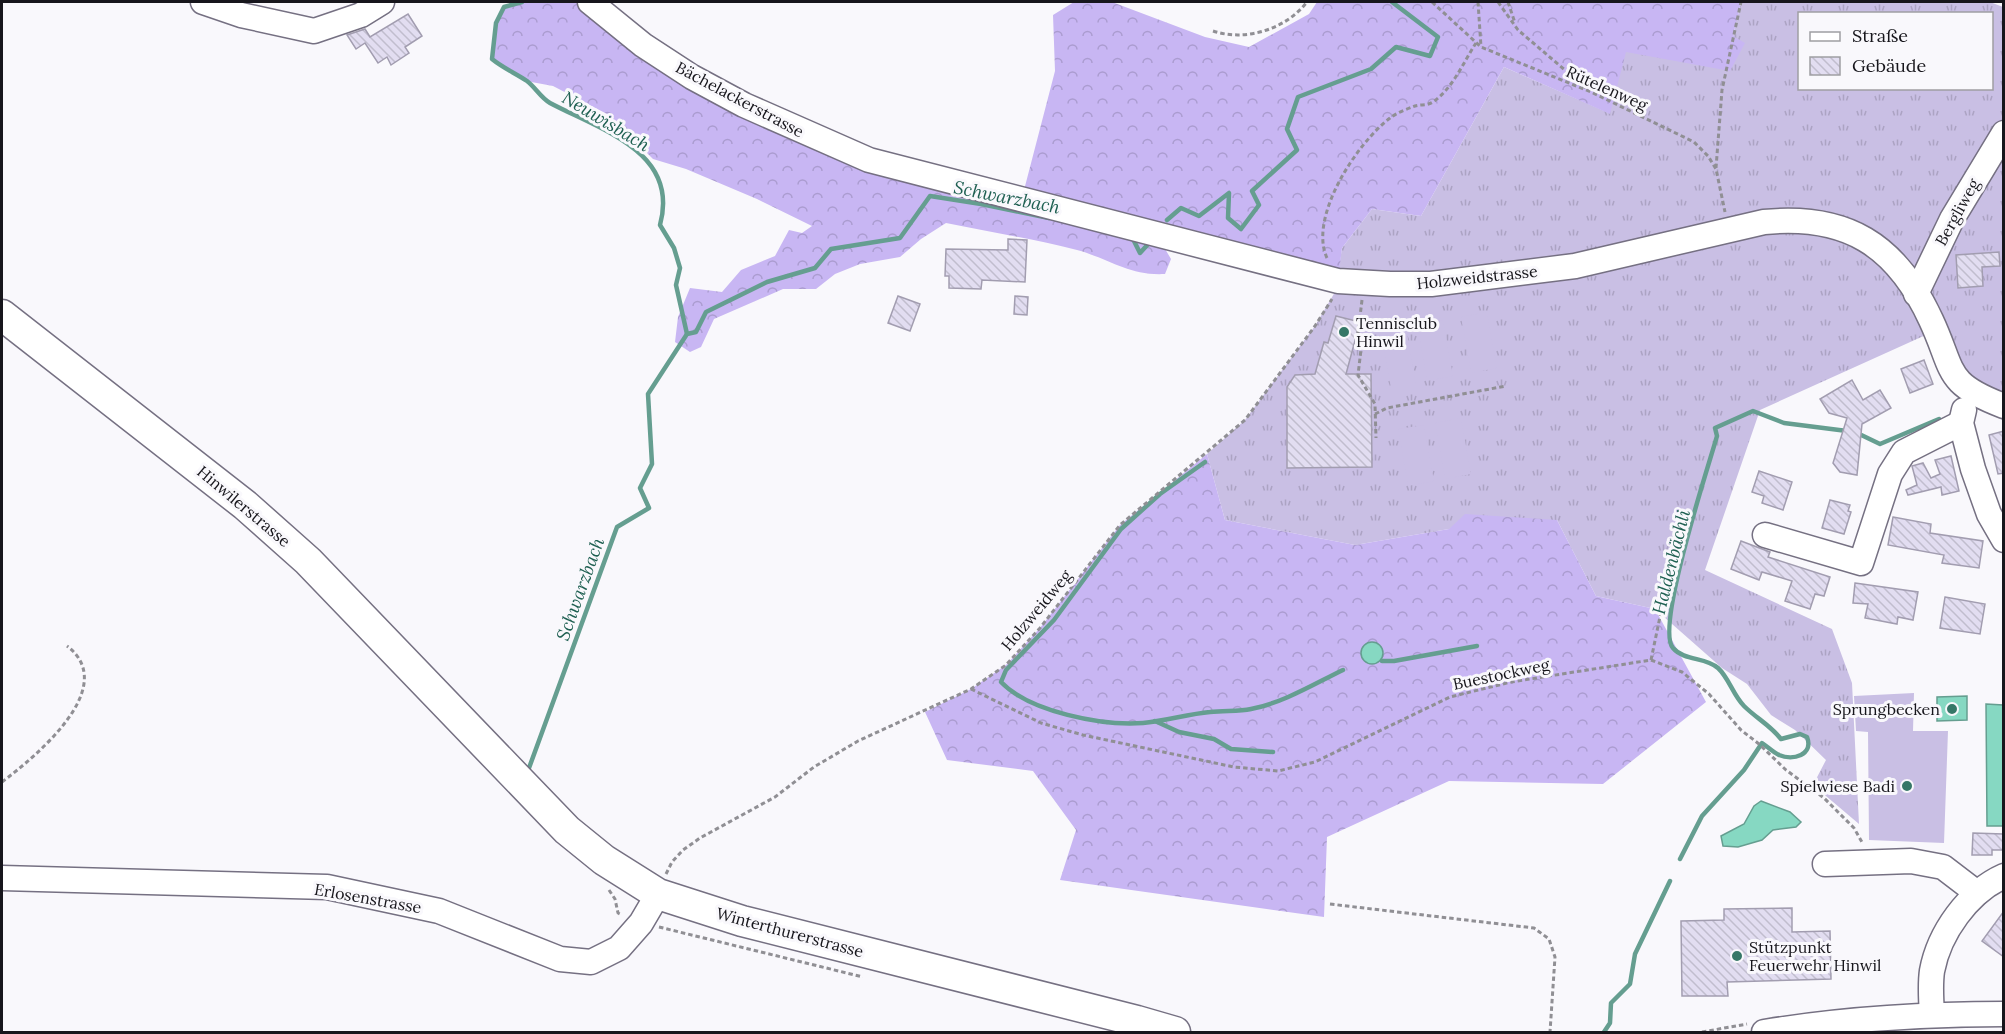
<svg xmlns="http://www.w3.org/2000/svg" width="2005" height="1034" font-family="Lora,serif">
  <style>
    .grass { fill: url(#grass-tufts); fill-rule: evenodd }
    .forest { fill: url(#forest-crowns) }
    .pitch { fill: #c9bfe4 }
    .water { fill: #86d8c2; stroke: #659e90; stroke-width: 1.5 }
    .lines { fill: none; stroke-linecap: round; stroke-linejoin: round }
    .stream { stroke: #659e90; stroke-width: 4.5 }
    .building { fill: url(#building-back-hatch); stroke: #a29db0; stroke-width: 1.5 }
    .minor-casing { stroke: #757082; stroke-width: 27 }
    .major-casing { stroke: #757082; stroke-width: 33 }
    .path { stroke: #908f94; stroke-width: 3; stroke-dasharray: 4.5 3; stroke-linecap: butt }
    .minor { stroke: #fff; stroke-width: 24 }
    .major { stroke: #fff; stroke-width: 30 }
    .poi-dot { fill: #357767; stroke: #f9f8fc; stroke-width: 2 }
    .labels { text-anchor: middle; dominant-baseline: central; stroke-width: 6; stroke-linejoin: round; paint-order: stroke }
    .street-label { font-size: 16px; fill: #17161c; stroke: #f9f8fc }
    .poi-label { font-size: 16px; fill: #17161c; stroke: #f9f8fc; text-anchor: start }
    .water-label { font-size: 18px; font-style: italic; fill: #1f6052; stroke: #f9f8fc }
  </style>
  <defs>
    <pattern id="grass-tufts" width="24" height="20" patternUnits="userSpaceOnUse" patternTransform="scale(1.5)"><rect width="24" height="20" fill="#c9bfe4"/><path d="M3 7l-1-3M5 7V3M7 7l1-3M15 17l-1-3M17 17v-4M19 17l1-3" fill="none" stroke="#aca3c3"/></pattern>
    <pattern id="forest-crowns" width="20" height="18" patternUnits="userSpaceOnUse" patternTransform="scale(1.5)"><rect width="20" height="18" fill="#c8b6f3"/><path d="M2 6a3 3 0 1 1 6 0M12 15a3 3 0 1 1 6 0" fill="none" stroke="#ab9cd0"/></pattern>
    <pattern id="building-back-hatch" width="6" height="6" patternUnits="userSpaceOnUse" patternTransform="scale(1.5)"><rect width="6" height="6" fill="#e2ddf1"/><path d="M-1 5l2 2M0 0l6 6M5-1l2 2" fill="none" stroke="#c1bdce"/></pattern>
  </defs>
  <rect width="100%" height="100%" fill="#f9f8fc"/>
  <path class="grass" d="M1741,2H1990L2003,7V412L1928,334L1760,410L1705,570L1832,629L1852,683L1859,824L1813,785L1826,760L1795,730L1771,715L1747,684L1722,668L1655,609L1596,596L1557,520L1449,529L1355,545L1225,520L1207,454L1245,420L1315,326L1335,292L1342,248L1372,209L1421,216L1504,67L1609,113L1625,52L1733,36ZM1800,14H1992V88H1800Z"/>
  <g class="forest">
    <path d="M522,2H590L821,141L1158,237L1171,259L1165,274C1129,276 1110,259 1077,250C1034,239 989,232 946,223L921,239L900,257L860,264L835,274L816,289H783L714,319L701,347L690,352L675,342L678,317L690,288L722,292L741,270L775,256L789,230L802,233L812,226L757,199L686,169L653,159L609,115L553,86L526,81L492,59L496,23L504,7Z"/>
    <path d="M1074,2H1112L1205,37L1249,47L1309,14L1317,2H1741L1733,36L1745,43L1730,71L1626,52L1610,114L1504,67L1421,216L1372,209L1342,248L1338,281L1023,194L1055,71L1053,15Z"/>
    <path d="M1207,454L1225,520L1355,545L1449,529L1465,514L1557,520L1596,596L1655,609L1706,702L1603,784L1449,781L1327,837L1324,917L1060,880L1076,830L1033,771L947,760L925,712L971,689L1006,665L1040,628L1120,525Z"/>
  </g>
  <g class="pitch">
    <path d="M1487,312L1497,368L1471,373L1461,317Z"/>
    <path d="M1443,320L1453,376L1427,381L1417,324Z"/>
    <path d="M1406,327L1416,383L1391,388L1380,331Z"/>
    <path d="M1461,418L1471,474L1445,479L1435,423Z"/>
    <path d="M1424,425L1434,481L1408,486L1398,429Z"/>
    <path d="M1914,693L1913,731H1948L1944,843L1869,840L1868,732L1856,731L1854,696Z"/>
  </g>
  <g class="water">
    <circle cx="1372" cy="653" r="11"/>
    <path d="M1967,696V720L1937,721V697Z"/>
    <path d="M1986,704L2003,705V826H1987Z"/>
    <path d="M1761,801L1790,812L1801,822L1796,827L1773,830L1762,840L1738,847L1723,846L1721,836L1744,824L1754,806Z"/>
  </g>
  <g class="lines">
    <g class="stream">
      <path d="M522,2L504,7L496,23L492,59C503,68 515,73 527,81C535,87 541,98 550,103C601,130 680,152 660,225L674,248L680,268L676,285L687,334"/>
      <path d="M1167,220L1181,208L1199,216L1229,193L1228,218L1241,229L1259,205L1252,191L1297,150L1287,129L1298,97L1371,69L1396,47L1430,56L1438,37L1392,2"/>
      <path d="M1132,237L1140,253L1150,242"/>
      <path d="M1855,432L1880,444L1939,419"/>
      <path d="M1205,462L1160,494L1121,529L1054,620L1006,670L1001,682C1030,712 1102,726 1143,723C1165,721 1188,714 1210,712C1224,710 1238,712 1251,709C1283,703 1314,684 1343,670"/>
      <path d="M1382,661H1394L1477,646"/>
      <path d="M1155,721L1179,732L1214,739L1231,749L1273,752"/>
      <path d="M529,768L617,527L649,508L640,488L652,464L648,394L687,334L696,332L706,312L767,282L815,268L831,249L900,238L930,196L981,204L1049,218"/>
      <path d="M1680,859L1702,816L1744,770L1762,743C1768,747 1773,752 1779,755C1793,761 1814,755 1807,737L1800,734L1781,739C1770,725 1756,718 1744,706C1733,695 1729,678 1718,668C1706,657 1684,661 1673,648C1655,628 1708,468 1717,436L1715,428L1753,411L1784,423L1847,431"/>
      <path d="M1604,1032L1610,1023L1611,1003L1630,984L1635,954L1670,881"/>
    </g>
  </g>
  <g class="building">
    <path d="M408,14L422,36L405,47L409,53L391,65L387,57L378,63L365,43L356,49L347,35L365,29L370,37Z"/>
    <path d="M1008,239L1027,240L1025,282L982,280L981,289L949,288V276H945L946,249L1008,250Z"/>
    <path d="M1999,252L2000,266L1982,267L1983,286L1958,288L1956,255Z"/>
    <path d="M898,296L920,304L910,331L888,323Z"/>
    <path d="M1015,296L1028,297L1027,315L1014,314Z"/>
    <path d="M1336,316L1360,322L1346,374H1371L1372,467L1287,468V387L1295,375L1315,374L1324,342L1328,343Z"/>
    <path d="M1924,360L1933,384L1910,393L1901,369Z"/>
    <path d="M1852,380L1863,400L1880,390L1891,408L1862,424L1857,475L1840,472L1833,463L1847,418L1829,413L1820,399Z"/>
    <path d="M2004,431V473L1998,474L1989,435Z"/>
    <path d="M1951,456L1959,491L1942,495L1941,487L1908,495L1906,490L1917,485L1912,466L1923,463L1931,478L1940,474L1935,460Z"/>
    <path d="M1759,471L1792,482L1783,510L1762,503L1764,496L1752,492Z"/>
    <path d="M1830,500L1850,505L1848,511L1851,512L1844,534L1822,528Z"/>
    <path d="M1893,517L1931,524L1930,533L1983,541L1979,568L1942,563L1944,555L1888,545Z"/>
    <path d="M1741,541L1770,552L1768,557L1830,577L1824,596L1815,594L1810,609L1785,601L1792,581L1762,572L1759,580L1731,569Z"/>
    <path d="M1855,583L1918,592L1913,620L1898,617L1897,624L1865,618L1868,604L1853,603Z"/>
    <path d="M1945,597L1985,604L1980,634L1940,628Z"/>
    <path d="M1973,833L2003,834V850H1992V855H1972Z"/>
    <path d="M1792,908V932L1830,931L1831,979L1727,982L1728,996H1682L1681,921L1724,920V909Z"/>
    <path d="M2004,911V957L1982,941Z"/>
  </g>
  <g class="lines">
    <g class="minor-casing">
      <g id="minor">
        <path d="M203,2L241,15L314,31L361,15L382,2"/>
        <path d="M590,2L643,45L692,77L744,105L869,160L1338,281L1390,284H1431L1575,266L1764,222C1846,214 1896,244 1931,320C1955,371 1943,383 2004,406"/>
        <path d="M1916,294L1952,219L2004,133"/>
        <path d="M1964,410L1961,423L1973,469L1989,514L2004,540"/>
        <path d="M1765,535L1861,563L1890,474L1904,452L1961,423"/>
        <path d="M1825,864L1911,861L1943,867L1977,893"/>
        <path d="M2,878L327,887L439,911L560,959L591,962L619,948L641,923L658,894"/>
        <path d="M1932,1014C1931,1000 1930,985 1932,971C1939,933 1968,892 2004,876"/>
        <path d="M1764,1032C1844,1019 1922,1014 2004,1014"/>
      </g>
    </g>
    <g class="major-casing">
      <path id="major" d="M2,315L245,505L308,561L567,830L604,860L658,894L742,921L1137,1021L1175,1032"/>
    </g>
    <g class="path">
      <path d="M1432,2L1481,47L1591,92L1694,142L1708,156L1716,169L1725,212"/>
      <path d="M1478,2L1481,47"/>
      <path d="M1498,2L1518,30L1586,88"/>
      <path d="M1508,2L1515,23"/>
      <path d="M1213,31C1246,42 1286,29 1307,2"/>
      <path d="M1716,168L1722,90L1741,2"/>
      <path d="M1327,258C1308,217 1357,143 1390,118C1396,113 1407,109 1415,106C1421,104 1427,106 1433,102C1453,88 1463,63 1476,43"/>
      <path d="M1362,300L1358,333L1362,341L1358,375L1375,404L1376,438"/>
      <path d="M1375,414L1387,408L1506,386"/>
      <path d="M1651,660L1661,612"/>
      <path d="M971,689L1041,723L1083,735L1234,767L1278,771L1315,762L1450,697L1511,682L1651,660L1682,672L1709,694L1741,730L1759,744L1786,770L1824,798L1854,828L1863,844"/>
      <path d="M2,782C35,757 121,687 67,646"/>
      <path d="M666,874L672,862L683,850L700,838L775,797L814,767L858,741L971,689L1006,665L1040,628L1120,525L1245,420L1315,326L1332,299"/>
      <path d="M609,890L615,899L618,913L622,915"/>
      <path d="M1330,904L1534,928L1549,939L1555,957L1550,1032"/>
      <path d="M659,927L863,977"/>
      <path d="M1702,1032L1747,1024"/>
    </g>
    <use href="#minor" class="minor"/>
    <use href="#major" class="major"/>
  </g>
  <g class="poi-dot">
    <circle cx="1344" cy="332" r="6"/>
    <circle cx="1952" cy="709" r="6"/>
    <circle cx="1907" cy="786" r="6"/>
    <circle cx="1737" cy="956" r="6"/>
  </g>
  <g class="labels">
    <g class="street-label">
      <text transform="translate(1607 88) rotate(24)">Rütelenweg</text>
      <text transform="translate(740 99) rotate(28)">Bächelackerstrasse</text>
      <text transform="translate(1957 212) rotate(-61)">Bergliweg</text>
      <text transform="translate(1477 277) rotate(-6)">Holzweidstrasse</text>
      <text transform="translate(244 506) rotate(40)">Hinwilerstrasse</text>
      <text transform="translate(1036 610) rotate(-50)">Holzweidweg</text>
      <text transform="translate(1501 674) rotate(-12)">Buestockweg</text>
      <text transform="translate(368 898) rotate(10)">Erlosenstrasse</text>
      <text transform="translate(790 932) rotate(15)">Winterthurerstrasse</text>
    </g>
    <g class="poi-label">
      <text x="1356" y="323">Tennisclub<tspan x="1356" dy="18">Hinwil</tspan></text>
      <text x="1940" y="709" text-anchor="end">Sprungbecken</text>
      <text x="1895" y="786" text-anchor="end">Spielwiese Badi</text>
      <text x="1749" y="947">Stützpunkt<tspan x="1749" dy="18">Feuerwehr Hinwil</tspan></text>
    </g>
    <g class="water-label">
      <text transform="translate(606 121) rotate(31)">Neuwisbach</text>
      <text transform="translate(1007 197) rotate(11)">Schwarzbach</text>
      <text transform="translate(1671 562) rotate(-76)">Haldenbächli</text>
      <text transform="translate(580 589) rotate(-70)">Schwarzbach</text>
    </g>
  </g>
  <rect width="2005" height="1034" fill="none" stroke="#17161c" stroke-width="6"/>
  <rect x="1798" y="12" width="195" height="78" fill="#f9f8fc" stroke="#9f9ea2" stroke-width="1.5"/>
  <rect x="1810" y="32" width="30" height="9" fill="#ffffff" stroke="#9f9ea2" stroke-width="1.5"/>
  <text x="1852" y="42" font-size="18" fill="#17161c">Straße</text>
  <rect x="1810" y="57" width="30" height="18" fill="url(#building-back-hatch)" stroke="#9f9ea2" stroke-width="1.5"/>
  <text x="1852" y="72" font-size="18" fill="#17161c">Gebäude</text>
</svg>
